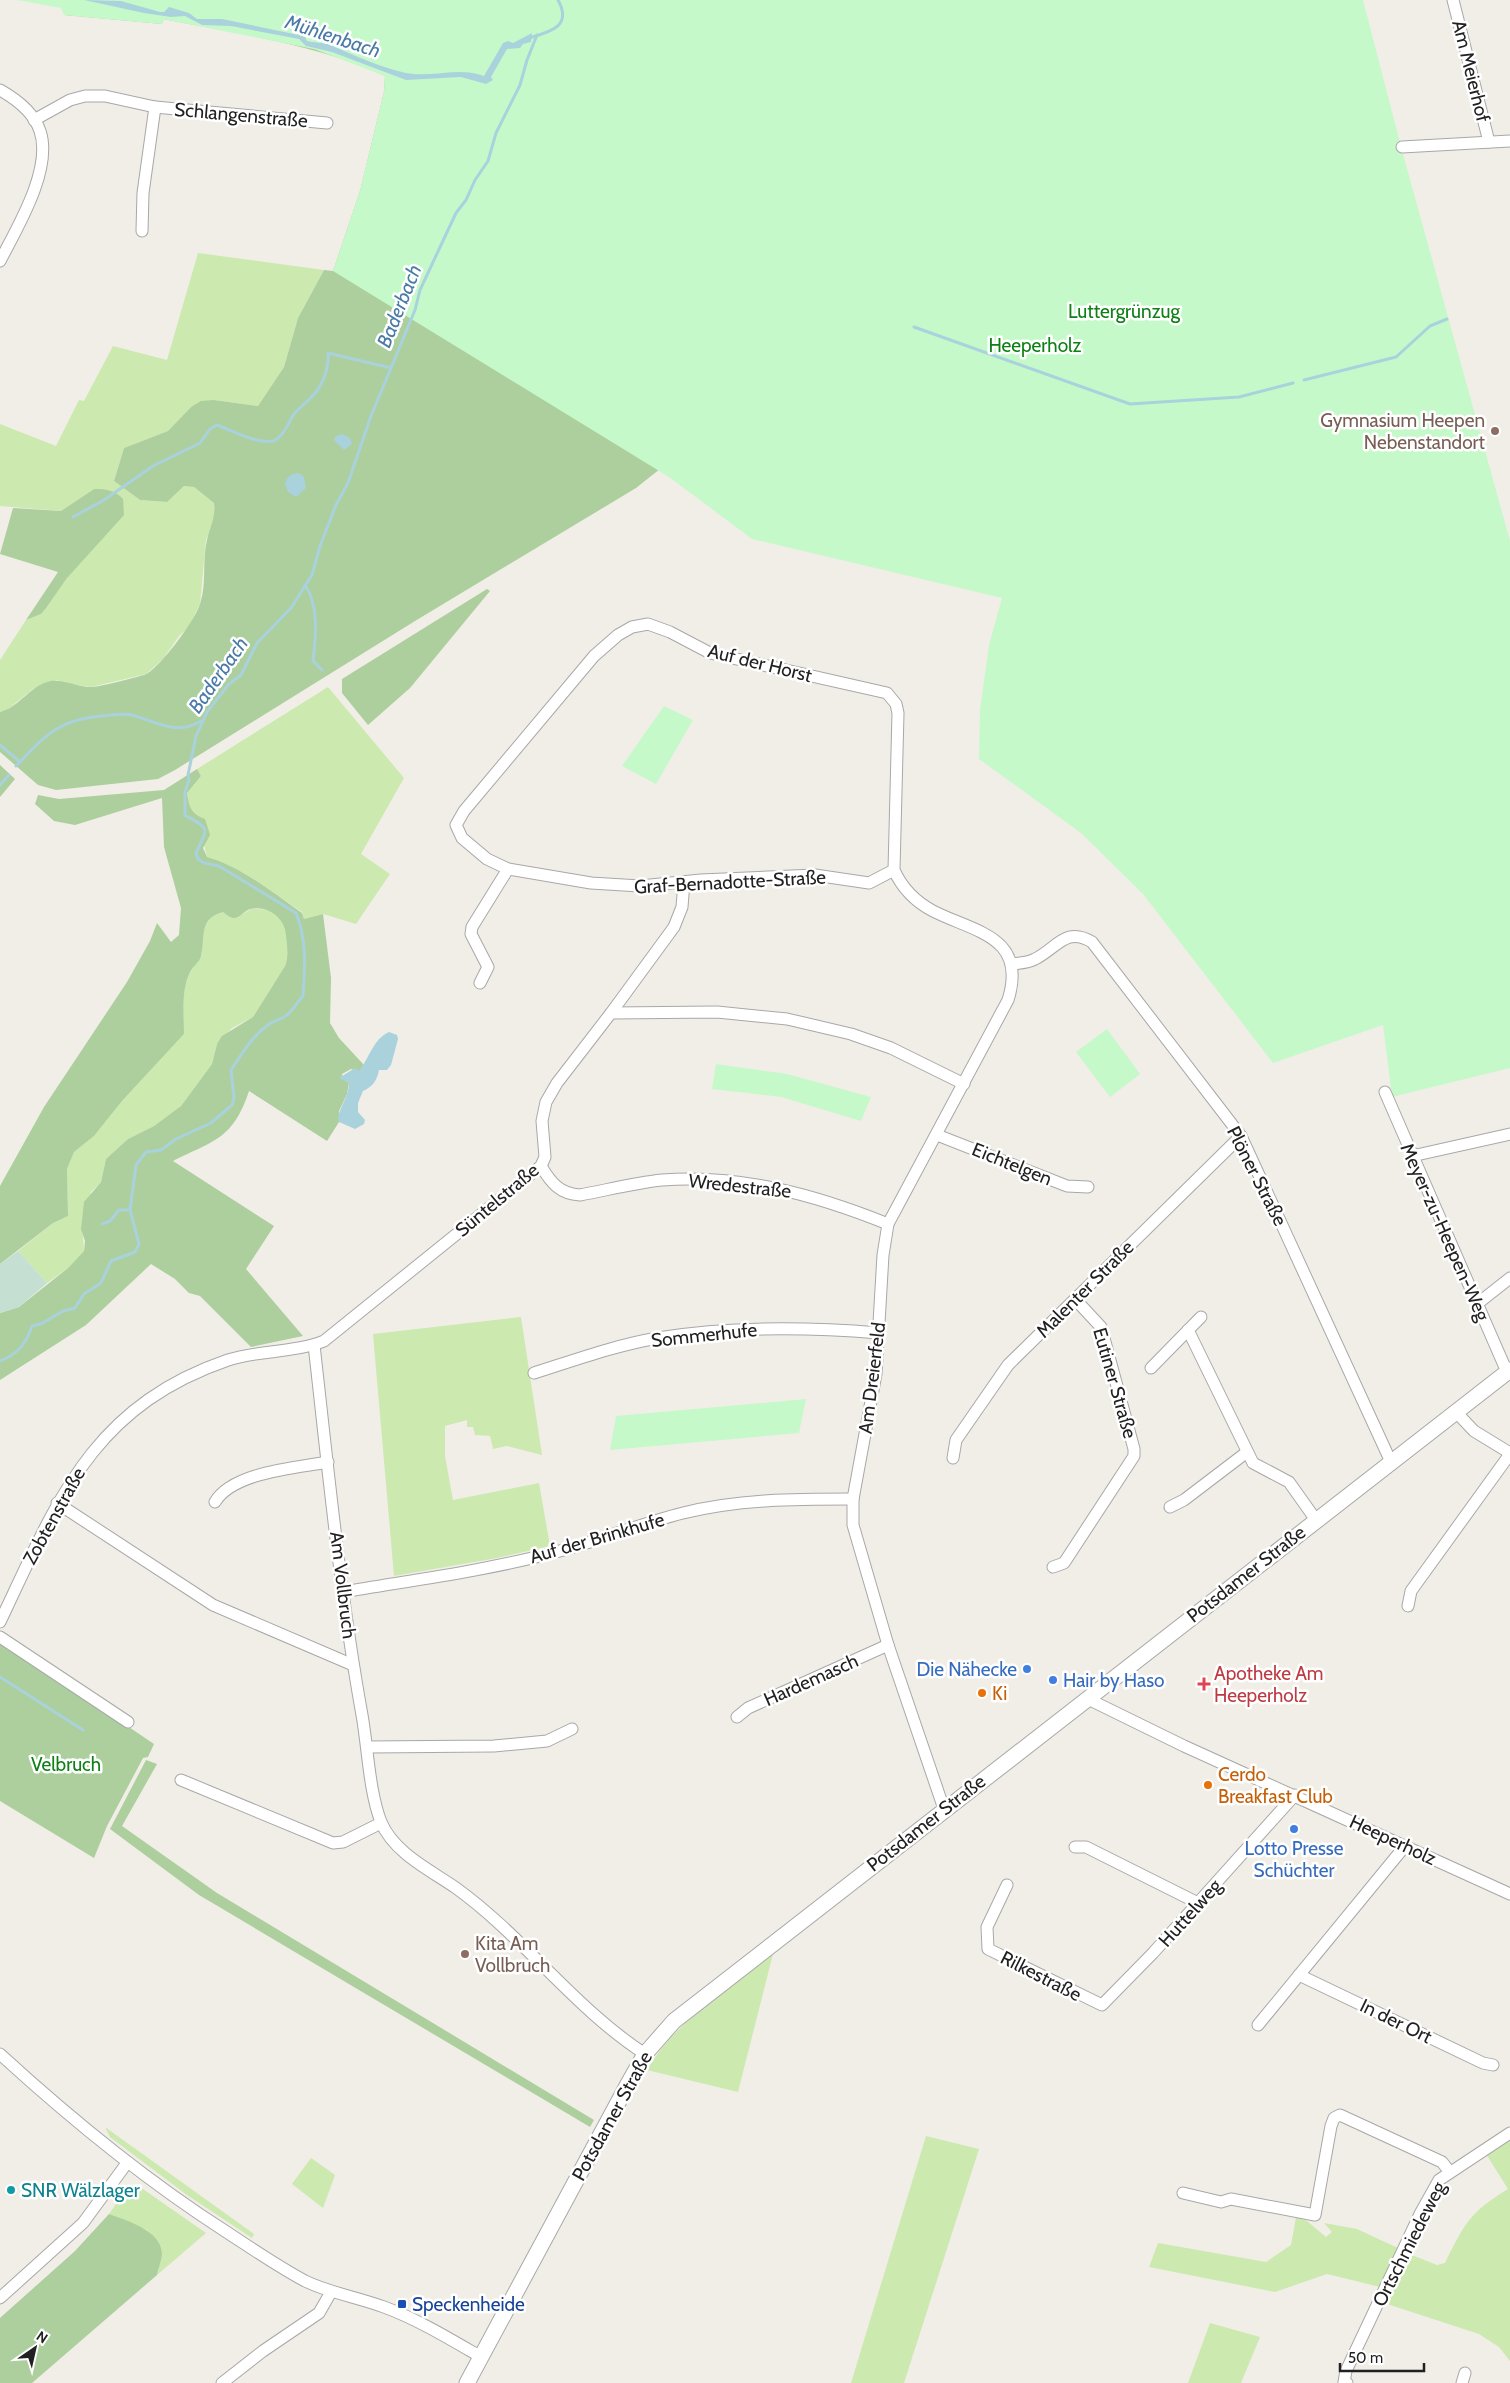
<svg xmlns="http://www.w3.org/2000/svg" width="1510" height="2383" font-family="Cabin,sans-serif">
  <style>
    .grass { fill: #cce9af }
    .forest { fill: #accf9d }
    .wetland { fill: #c5dfd2 }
    .park { fill: #c6f9ca }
    .water { fill: #a9d2dd }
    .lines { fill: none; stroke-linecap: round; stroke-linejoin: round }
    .stream { stroke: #a9d2dd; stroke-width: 3 }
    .minor-casing { stroke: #a8a8a8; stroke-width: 13 }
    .tertiary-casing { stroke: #a8a8a8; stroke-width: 17 }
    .minor { stroke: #fff; stroke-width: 11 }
    .tertiary { stroke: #fff; stroke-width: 15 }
    .education-dot { fill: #8d6e63; stroke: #fff; stroke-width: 2 }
    .shop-dot { fill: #3f7fe0; stroke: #fff; stroke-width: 2 }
    .health-dot { fill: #e0444e; stroke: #fff; stroke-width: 2 }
    .food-dot { fill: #e8710a; stroke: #fff; stroke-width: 2 }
    .culture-dot { fill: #0f9aa8; stroke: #fff; stroke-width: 2 }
    .transit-dot { fill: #1a4fb4; stroke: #fff; stroke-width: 2 }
    .labels { text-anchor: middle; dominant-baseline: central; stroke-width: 5; stroke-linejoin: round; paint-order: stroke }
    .street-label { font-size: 19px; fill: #212121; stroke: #fff }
    .park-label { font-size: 19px; fill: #0e8016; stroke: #fff }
    .education-label { font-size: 19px; fill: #785e54; stroke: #fff; text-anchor: end }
    .shop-label { font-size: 19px; fill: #366cbe; stroke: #fff; text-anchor: end }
    .health-label { font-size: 19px; fill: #be3a42; stroke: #fff; text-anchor: start }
    .food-label { font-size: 19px; fill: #c56008; stroke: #fff; text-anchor: start }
    .culture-label { font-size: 19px; fill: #0d838f; stroke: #fff; text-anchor: start }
    .transit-label { font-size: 19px; fill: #164399; stroke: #fff; text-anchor: start }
    .water-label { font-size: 20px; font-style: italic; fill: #4a7aa8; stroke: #fff }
  </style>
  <rect width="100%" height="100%" fill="#f1eee7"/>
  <g class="grass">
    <path d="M198,253L324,270L298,318L284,367L258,406L214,400L191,407L168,431L124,448L114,481L140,500L166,502L184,486L194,487L214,503L215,516L206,540L200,604L188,628L179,636L163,659L146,674L91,687L62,683L57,680L33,689L7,710L0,712V660L26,620L41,614L67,578L94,489L61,511L0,506V424L56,446L79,400L84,401L113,346L167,360Z"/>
    <path d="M328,687L404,778L361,854L390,874L356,924L323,914L304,919L302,912C272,892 242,867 207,857L197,816L189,808L187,793L201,776L197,769Z"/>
    <path d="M251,909C256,909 262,909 267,910C289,916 291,949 285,966L253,1017L232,1028L217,1044L212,1064L181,1106L154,1126L128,1139L106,1159L101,1182L91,1192L82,1224L84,1251L68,1268L47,1283L18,1251L53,1223L68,1216L67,1169L74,1152L94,1136L122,1101L184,1034C184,1014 181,990 190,972C193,966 200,962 201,956C206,936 198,919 223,912C235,920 239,916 251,909Z"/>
    <path d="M521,1317L542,1455L507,1446L493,1449L490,1436L475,1435L473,1427H467V1420L445,1426V1456L453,1500L539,1483L550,1546L497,1558L394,1576L373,1334Z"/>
    <path d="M773,1954L738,2092L647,2070C676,2020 729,1989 773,1954Z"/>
    <path d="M105,2127L254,2234L252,2238L187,2195L110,2137Z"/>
    <path d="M926,2136L979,2149L904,2383H851Z"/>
    <path d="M1510,2139V2361L1499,2347L1479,2334L1384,2303L1407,2253L1437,2265L1445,2263C1465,2223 1469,2213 1508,2189L1486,2154Z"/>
    <path d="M311,2158L335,2175L323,2208L292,2184Z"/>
    <path d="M133,2185L140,2187L206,2233L157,2275L162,2254L147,2230L109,2214L126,2190Z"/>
    <path d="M1296,2217L1307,2221L1326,2237L1332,2232L1324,2223L1357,2229L1398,2248L1380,2287L1327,2274L1275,2292L1149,2267L1158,2243L1266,2262L1291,2245Z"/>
    <path d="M1210,2323L1260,2337L1241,2383H1188Z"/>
  </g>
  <g class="forest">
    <path d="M96,2L382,41L665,465L636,488L415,621L175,770L158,779L56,790L38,785L0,752V712C20,707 30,685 51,681C59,679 78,686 88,687C98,688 133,678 144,675C158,671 196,619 200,604C207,584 202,560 207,540C210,526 216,518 214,503L194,487L184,486L167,502L140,500L114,481L124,448L168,431L191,407L201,401L214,400L258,406L284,367L298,318L324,270L333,271L360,191L384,92L385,76C316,44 238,34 163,19L162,24L64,15L67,11Z"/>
    <path d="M94,489C106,489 115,490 123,499L124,515L67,578L46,608L41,614L26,620L58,572L0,554L13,508L61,511Z"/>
    <path d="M487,589L490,591L410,688L368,725L342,693V679Z"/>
    <path d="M0,765L15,779L0,797Z"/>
    <path d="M197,769L201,776L187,793C189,807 191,814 205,819L210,835L203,848L207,857C242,867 272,892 302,913L304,919L323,914L331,978L330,1023L339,1038L364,1065L359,1072L351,1069L342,1074L343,1079L349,1083L347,1094L339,1111V1122L327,1141L249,1091C233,1139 215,1140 173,1161L274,1226L246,1269L303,1336L251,1347L200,1296L189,1293L175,1279L151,1264L86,1325L0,1380V1313L19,1307L68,1268L84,1251L85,1241L81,1229L84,1202L101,1182L106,1159L128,1139L154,1126L181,1106L212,1064L217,1044L222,1036L253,1017L285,966C289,956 287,946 286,935C285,918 268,905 250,909C244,911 240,918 233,918C229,917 226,914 223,912C198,919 206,936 201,956C200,962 193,966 190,972C181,990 184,1014 184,1034L122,1101L94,1136L74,1152L67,1169L68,1216L53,1223L0,1264V1186L44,1107L127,982L150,941L157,923L171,942L179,935L181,908L164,847L162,798L75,825L54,821L35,804L38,795L59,799L164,790Z"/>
    <path d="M0,1640L154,1744L148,1757L143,1758L107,1826L94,1858L0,1801Z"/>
    <path d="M146,1760L157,1764L122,1826L217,1893L594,2120L590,2127L199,1895L110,1829Z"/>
    <path d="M109,2214C127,2221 162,2230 162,2255C161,2262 158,2269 157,2275L32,2383H0V2318L75,2251Z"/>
  </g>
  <path class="wetland" d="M18,1251L47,1283L19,1307L0,1313V1264Z"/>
  <g class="park">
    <path d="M17,0H1363L1403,154L1510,541V1068L1392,1097L1383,1025L1273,1063L1143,894L1081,833L979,759L980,710L989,645L1002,598L752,539L669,477L333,271L360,191L384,92L385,76L314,49L163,19L162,24L64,15L61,8Z"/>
    <path d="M664,706L693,720L656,784L622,766Z"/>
    <path d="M1107,1029L1140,1074L1110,1097L1076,1052Z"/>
    <path d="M716,1064L787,1074L871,1097L861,1121L781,1097L712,1089Z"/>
    <path d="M806,1399L799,1433L610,1450L616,1416Z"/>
  </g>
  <g class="water">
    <path d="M84,0L121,1L160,12H164L169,7L189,13L197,19H222L299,35L305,37L307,41C315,43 323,42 330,45C354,55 379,67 406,73C432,78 460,66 484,76L503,43L508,41L513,43L532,33L531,42L523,44L520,48L507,49L491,77L493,80L486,84L461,77L406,80L332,52L306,46L299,39L231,26L202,25L185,16L171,17L144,13Z"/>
    <path d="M342,434L350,438L352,444L344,450L334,440L336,436Z"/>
    <path d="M299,473L304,477L306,488L296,497L288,492L285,484C287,476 290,474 299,473Z"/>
    <path d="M389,1032L397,1035L398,1039L391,1065L387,1070H379C377,1081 372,1087 363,1091L358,1103V1112L365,1120L364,1124L355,1129L339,1122L338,1118C340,1106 349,1096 349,1083L339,1078L355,1068L359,1071C369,1059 373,1039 389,1032Z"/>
  </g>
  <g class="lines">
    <g class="stream">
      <path d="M529,38C549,32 573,27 558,0"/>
      <path d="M914,327L1130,404L1239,397L1293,383"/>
      <path d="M1304,380L1396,357L1430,326L1447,319"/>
      <path d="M73,517L104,500L153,466L200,443L210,429L217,425C233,431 256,444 273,441C282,439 289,422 294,414C302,404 314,398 320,386C326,375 329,365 328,353L391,368"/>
      <path d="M305,585C319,605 316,637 313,661L322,670"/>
      <path d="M0,745L20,762"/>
      <path d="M16,766C45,736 57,720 101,716C111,715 123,713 132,715C157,722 177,736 201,721"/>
      <path d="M0,785L9,775"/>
      <path d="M102,1224L110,1221L119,1210H130"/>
      <path d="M0,1361C18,1354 26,1344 32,1326L41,1324L63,1311L75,1308L84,1294L101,1283L111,1261L135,1252L139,1244L130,1210L136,1165L146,1152L161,1150L176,1139L211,1123L232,1105L234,1098L231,1070C242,1054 252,1036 268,1025C274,1020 282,1020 288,1014C294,1009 297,1002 303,996C305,968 307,940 296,913L219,866L204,863L198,859L196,853C208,827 211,830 185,815V792L189,780L188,775L196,736L207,712L229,684L241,675L257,643L291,608L312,575L320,546L336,505L348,483L371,416L415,310L420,290L456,213L466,200L475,180L488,161L496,133L520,85L527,60L537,35"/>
      <path d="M0,1677L83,1730"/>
    </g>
    <g class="minor-casing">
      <g id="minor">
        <path d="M1453,0L1489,142"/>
        <path d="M0,90C16,99 34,113 40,131C53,169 17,228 0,261"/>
        <path d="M34,120L70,100L85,96H105L155,107L327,123"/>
        <path d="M1402,147L1510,141"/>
        <path d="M142,231L143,193L155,107"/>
        <path d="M894,870L898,713L896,704L887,693L710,653L670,632L648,624L632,627L618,635L594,656L464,811L456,825L462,838L487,859L508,869L591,883L640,886L701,880L815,875L869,883L894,870C902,888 916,902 933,911C974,932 1028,936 1008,1000L888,1224L883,1255L876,1374L853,1499V1525L888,1645L944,1809"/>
        <path d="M1012,964C1020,963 1028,963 1035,959C1057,948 1066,926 1092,942L1241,1136L1391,1462"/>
        <path d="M480,983L488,967L471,934L472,927L508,869"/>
        <path d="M611,1013L717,1012L787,1019L851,1034L891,1048L964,1084"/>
        <path d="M1385,1092L1507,1372"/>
        <path d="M937,1135L1067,1186L1088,1187"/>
        <path d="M1412,1156L1510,1134"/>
        <path d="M541,1166C551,1183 560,1194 580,1195C607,1190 634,1183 662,1180C741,1174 816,1195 888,1224"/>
        <path d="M1477,1304L1510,1278"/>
        <path d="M1188,1330L1253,1463L1289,1482L1316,1520"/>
        <path d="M314,1345C328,1468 340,1593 362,1715C368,1749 369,1791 381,1822C394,1853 430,1870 456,1888C524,1937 574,2008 645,2054"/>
        <path d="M1151,1368L1201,1317"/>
        <path d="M534,1373C575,1360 616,1345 658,1338C732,1326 805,1327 879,1333"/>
        <path d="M1456,1412L1474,1431L1510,1453"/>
        <path d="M953,1458L956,1440L1008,1365L1241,1136"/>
        <path d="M215,1502C233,1472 296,1468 328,1462"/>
        <path d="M57,1503L213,1605L353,1665"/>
        <path d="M1170,1507L1184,1500L1247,1452"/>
        <path d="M1053,1567L1064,1563L1134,1456V1449L1101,1327L1075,1299"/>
        <path d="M343,1592C413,1580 484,1571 552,1553C596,1542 639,1524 683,1513C739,1499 796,1499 853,1499"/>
        <path d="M1408,1606L1411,1591L1510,1454"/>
        <path d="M0,1622C57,1502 91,1407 228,1360C259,1350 294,1353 324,1341L541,1166L545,1157L542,1121L546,1102L557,1083L611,1013L674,927L682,907L684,882"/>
        <path d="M0,1637L128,1722"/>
        <path d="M1086,1698L1184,1746L1510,1894"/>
        <path d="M737,1717L748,1708L888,1645"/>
        <path d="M367,1747L494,1746L547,1741L572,1729"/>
        <path d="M181,1780L333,1843L343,1842L381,1823"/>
        <path d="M1075,1847H1086L1198,1903"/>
        <path d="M1007,1885L987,1927L988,1949L1102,2005L1153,1953L1295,1795"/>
        <path d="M1299,1975L1483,2063L1493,2065"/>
        <path d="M1258,2025L1405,1846"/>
        <path d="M0,2054C71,2119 144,2179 225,2231C251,2248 277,2266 305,2281C330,2293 357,2297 384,2307C417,2319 450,2339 481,2357"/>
        <path d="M1183,2193L1221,2202L1231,2199L1315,2215L1331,2126L1334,2118L1340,2115L1442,2162L1449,2171"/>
        <path d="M0,2298L83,2223L127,2163"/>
        <path d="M222,2383L263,2351L319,2313L331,2292"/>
        <path d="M1347,2383L1344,2382L1346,2371L1420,2214L1439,2180L1510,2133"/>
        <path d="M1462,2383L1465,2373"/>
      </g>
    </g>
    <g class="tertiary-casing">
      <path id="tertiary" d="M467,2383L628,2084L645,2054L674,2021L1510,1370"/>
    </g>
    <use href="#minor" class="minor"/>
    <use href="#tertiary" class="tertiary"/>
  </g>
  <g class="education-dot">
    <circle cx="1495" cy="431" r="5"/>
    <circle cx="465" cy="1954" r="5"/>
  </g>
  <g class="shop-dot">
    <circle cx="1027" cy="1669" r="5"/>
    <circle cx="1053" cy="1680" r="5"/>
    <circle cx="1294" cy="1829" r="5"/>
  </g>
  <path class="health-dot" d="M1201.5 1676.5h5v5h5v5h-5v5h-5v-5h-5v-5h5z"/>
  <g class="food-dot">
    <circle cx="982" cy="1693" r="5"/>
    <circle cx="1208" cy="1785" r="5"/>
  </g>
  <circle class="culture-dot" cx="11" cy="2190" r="5"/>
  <rect class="transit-dot" x="397" y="2299" width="10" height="10" rx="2.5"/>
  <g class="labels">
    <g class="street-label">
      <text transform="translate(1471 71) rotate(76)">Am Meierhof</text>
      <text transform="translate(241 115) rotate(5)">Schlangenstraße</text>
      <text transform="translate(760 663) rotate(14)">Auf der Horst</text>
      <text transform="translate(730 882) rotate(-3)">Graf-Bernadotte-Straße</text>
      <text transform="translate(1012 1164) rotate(22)">Eichtelgen</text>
      <text transform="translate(1257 1176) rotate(63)">Plöner Straße</text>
      <text transform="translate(740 1186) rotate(6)">Wredestraße</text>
      <text transform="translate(497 1200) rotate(-40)">Süntelstraße</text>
      <text transform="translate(1445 1232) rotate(66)">Meyer-zu-Heepen-Weg</text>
      <text transform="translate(1085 1289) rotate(-45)">Malenter Straße</text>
      <text transform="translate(704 1335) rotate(-6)">Sommerhufe</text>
      <text transform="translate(872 1378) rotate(-83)">Am Dreierfeld</text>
      <text transform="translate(1115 1383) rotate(74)">Eutiner Straße</text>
      <text transform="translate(54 1516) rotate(-61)">Zobtenstraße</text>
      <text transform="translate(597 1538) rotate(-16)">Auf der Brinkhufe</text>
      <text transform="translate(1246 1574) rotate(-38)">Potsdamer Straße</text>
      <text transform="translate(343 1585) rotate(83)">Am Vollbruch</text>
      <text transform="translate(811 1680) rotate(-24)">Hardemasch</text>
      <text transform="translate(926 1823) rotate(-38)">Potsdamer Straße</text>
      <text transform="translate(1393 1840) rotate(25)">Heeperholz</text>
      <text transform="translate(1190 1913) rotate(-48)">Huttelweg</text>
      <text transform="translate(1041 1976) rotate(27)">Rilkestraße</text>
      <text transform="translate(1396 2021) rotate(26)">In der Ort</text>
      <text transform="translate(612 2116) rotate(-61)">Potsdamer Straße</text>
      <text transform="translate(1409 2244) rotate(-63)">Ortschmiedeweg</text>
    </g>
    <g class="park-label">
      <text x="1124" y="311">Luttergrünzug</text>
      <text x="1035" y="345">Heeperholz</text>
      <text x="66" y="1764">Velbruch</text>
    </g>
    <g class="education-label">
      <text x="1485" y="420">Gymnasium Heepen<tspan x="1485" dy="22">Nebenstandort</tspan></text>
      <text x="475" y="1943" text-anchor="start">Kita Am<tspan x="475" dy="22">Vollbruch</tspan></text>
    </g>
    <g class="shop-label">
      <text x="1017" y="1669">Die Nähecke</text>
      <text x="1063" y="1680" text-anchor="start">Hair by Haso</text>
      <text x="1294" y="1848" text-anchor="middle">Lotto Presse<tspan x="1294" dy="22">Schüchter</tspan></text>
    </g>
    <g class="health-label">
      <text x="1214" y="1673">Apotheke Am<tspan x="1214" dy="22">Heeperholz</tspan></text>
    </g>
    <g class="food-label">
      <text x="992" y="1693">Ki</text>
      <text x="1218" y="1774">Cerdo<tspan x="1218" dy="22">Breakfast Club</tspan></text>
    </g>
    <g class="culture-label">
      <text x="21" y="2190">SNR Wälzlager</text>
    </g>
    <g class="transit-label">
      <text x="412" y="2304">Speckenheide</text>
    </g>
    <g class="water-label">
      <text transform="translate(333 36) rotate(18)">Mühlenbach</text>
      <text transform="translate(399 306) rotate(-68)">Baderbach</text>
      <text transform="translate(218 675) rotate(-55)">Baderbach</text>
    </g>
  </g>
  <g transform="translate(35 2348) rotate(34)" stroke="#ffffff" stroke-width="4" paint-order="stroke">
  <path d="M0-4L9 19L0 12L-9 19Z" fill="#212121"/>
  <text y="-8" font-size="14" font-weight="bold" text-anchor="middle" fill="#212121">N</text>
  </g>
  <path d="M1340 2363v8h84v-8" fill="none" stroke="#212121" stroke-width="2.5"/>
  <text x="1348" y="2363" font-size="15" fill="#212121" stroke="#ffffff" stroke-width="4" paint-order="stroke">50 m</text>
</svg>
